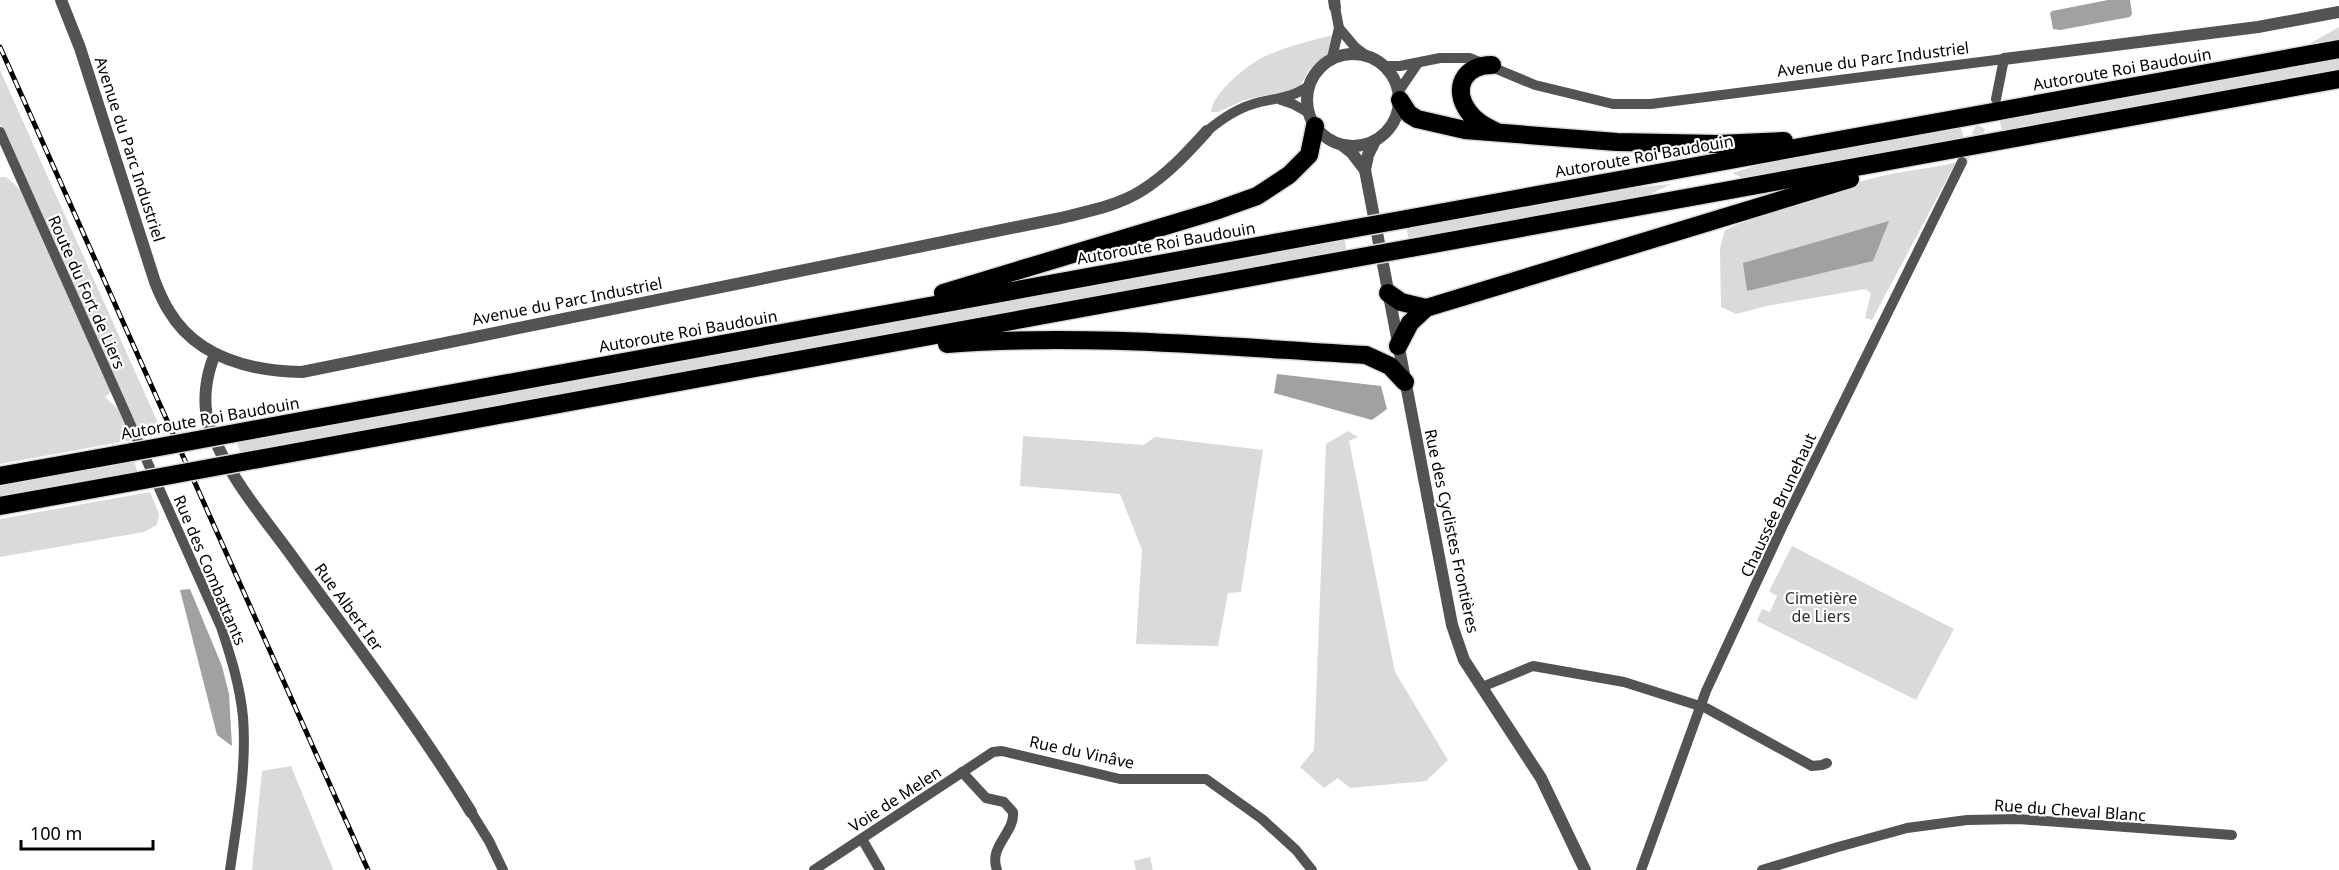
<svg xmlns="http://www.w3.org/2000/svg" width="2339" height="870" font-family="'Noto Sans',sans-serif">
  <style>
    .green { fill: #dadada }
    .water { fill: #a1a1a1 }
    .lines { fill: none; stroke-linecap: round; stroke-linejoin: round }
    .minor-tunnel { stroke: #d9d9d9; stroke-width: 10; stroke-dasharray: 10 5; stroke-linecap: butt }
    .motorway-casing { stroke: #dbdbdb; stroke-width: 21 }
    .minor { stroke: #535353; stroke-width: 10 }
    .tertiary { stroke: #535353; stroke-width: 12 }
    .motorway { stroke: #000; stroke-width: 18 }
    .rail-casing { stroke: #000; stroke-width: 5 }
    .rail { stroke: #fff; stroke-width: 3; stroke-dasharray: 9; stroke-linecap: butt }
    .motorway-bridge-casing { stroke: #dbdbdb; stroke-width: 21; stroke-linecap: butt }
    .motorway-bridge { stroke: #000; stroke-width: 18 }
    .labels { text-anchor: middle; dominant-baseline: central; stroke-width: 4.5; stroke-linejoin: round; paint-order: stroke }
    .street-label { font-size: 16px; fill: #000; stroke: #fff }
    .park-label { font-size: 16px; fill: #313131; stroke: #fff }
  </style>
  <rect width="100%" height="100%" fill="#fff"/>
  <g class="green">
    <path d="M2339,27V39L2309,44Z"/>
    <path d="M1334,35L1332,50L1310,69L1299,88L1287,94L1278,93L1257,97L1242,101L1218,112H1211C1212,93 1250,62 1268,55C1289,46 1312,40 1334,35Z"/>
    <path d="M2339,55V73L2003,135L1999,117Z"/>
    <path d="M0,70L163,434L141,438L17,161L0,124Z"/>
    <path d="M1960,124L1964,141L1749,181L1732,173L1781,158Z"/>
    <path d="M1956,162L1872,320L1865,318L1871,293L1865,289L1767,306L1736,314L1721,307L1720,248L1725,230C1780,206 1838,185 1896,173C1916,169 1936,168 1956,162Z"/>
    <path d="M0,177H6C12,182 18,186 22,193L111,392L105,397L118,409L132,440L0,464Z"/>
    <path d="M1672,184L1638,200L1409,243L1406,225L1605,190Z"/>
    <path d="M1344,237L1347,254L241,456L236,439Z"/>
    <path d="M1348,431L1358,437L1349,441L1395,672L1448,760L1426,781L1350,788L1338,778L1324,788L1300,767L1314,750L1326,444Z"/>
    <path d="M1023,436L1144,445L1155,437L1263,450L1241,592L1228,593L1218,646L1136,644L1142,550L1120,494L1020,486Z"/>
    <path d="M133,457L138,474L0,500V482Z"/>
    <path d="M150,492L159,514L157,525L144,532L0,557V519Z"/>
    <path d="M1792,546L1954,629L1916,700L1757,621L1762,609L1770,612L1777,596L1769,591Z"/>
    <path d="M291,766L333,869L332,870H252L262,771Z"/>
    <path d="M1150,857L1153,870H1136L1134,861Z"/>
  </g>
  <g class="water">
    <path d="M2108,0H2130L2132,14L2130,17L2060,30L2053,29L2050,13L2052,11Z"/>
    <path d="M1889,221L1873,261L1747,291L1743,263Z"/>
    <path d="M1277,374L1381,386L1387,409L1372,420L1274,393Z"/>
    <path d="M190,589L222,666L229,694L232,746L217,735L180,590Z"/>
  </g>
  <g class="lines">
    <path class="minor-tunnel" d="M1962,162L1989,112"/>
    <g class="motorway-casing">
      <g id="motorway">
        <path d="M1492,65C1464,65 1452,88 1468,111C1475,121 1485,126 1495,131"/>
        <path d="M1400,100L1409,114L1417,119L1465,130L1617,142L1718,144L1784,141"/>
        <path d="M1406,219L2339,49"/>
        <path d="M1411,248L2339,79"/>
        <path d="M943,293L1215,211L1257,196L1289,175L1309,155L1315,126"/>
        <path d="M1388,293L1401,302L1426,308"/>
        <path d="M947,344C1086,333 1226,347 1366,355L1390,366L1405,382"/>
        <path d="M1398,346L1410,323L1426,308L1850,179"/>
        <path d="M230,434L1345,230"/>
        <path d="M242,462L1350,259"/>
        <path d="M0,476L132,452"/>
        <path d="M0,506L144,480"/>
      </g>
    </g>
    <g class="minor">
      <path d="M1339,28L1355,47L1364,54"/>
      <path d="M1332,58L1339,28L1335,7"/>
      <path d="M1386,66H1400L1440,58H1470L1535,85L1564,92L1613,104H1651L2004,59L1996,99"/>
      <path d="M1399,91L1418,63"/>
      <path d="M1281,100L1293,104L1309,113"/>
      <path d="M1207,131C1223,118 1239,107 1260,102C1281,97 1289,99 1309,86"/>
      <path d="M0,132L221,627C231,657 240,686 243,717C247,768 237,820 230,870"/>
      <path d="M1482,687L1533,666L1624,682L1706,708L1812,766L1822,765L1827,763"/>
      <path d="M962,772L986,798L1004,802L1013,812C1015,833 988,846 997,870"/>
      <path d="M471,812L489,841L503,870"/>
      <path d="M862,839L880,870"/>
      <path d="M814,870L993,752L1002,751L1120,779H1206L1262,819L1296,850L1312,870"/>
      <path d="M1641,870L1706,691L1784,523L1962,162"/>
      <path d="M1762,870L1838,847L1907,828L1967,820L2018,819L2232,835"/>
    </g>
    <g class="tertiary">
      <path d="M61,0L80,48L155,282C159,292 163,302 169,311C197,358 251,371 302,372L1061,218C1088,211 1117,206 1141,191C1167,175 1187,153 1207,131"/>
      <path d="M1334,0L1335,7"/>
      <circle cx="1353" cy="100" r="46"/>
      <path d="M2004,59L2258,27L2339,12"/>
      <path d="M1375,141L1368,155L1365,170L1452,625L1464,660L1541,778L1585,870"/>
      <path d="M1342,145L1352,153L1365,170"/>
      <path d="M215,354C206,375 202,402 209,425C227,477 268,522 299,566C358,647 419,727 471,812"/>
    </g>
    <use href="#motorway" class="motorway"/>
    <g class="rail-casing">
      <path id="rail" d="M0,47L368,870"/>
    </g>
    <use href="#rail" class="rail"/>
    <g class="motorway-bridge-casing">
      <g id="motorway-bridge">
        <path d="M1345,230L1406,219"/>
        <path d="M1350,259L1411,248"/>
        <path d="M132,452L230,434"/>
        <path d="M144,480L242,462"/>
      </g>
    </g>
    <use href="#motorway-bridge" class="motorway-bridge"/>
  </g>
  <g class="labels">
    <g class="street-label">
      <text transform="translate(1873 59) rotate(-7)">Avenue du Parc Industriel</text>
      <text transform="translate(2122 69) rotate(-10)">Autoroute Roi Baudouin</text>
      <text transform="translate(130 149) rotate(72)">Avenue du Parc Industriel</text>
      <text transform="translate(1644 156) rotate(-10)">Autoroute Roi Baudouin</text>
      <text transform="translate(1166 243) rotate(-10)">Autoroute Roi Baudouin</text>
      <text transform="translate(87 292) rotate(66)">Route du Fort de Liers</text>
      <text transform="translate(567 301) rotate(-11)">Avenue du Parc Industriel</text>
      <text transform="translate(688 331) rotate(-10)">Autoroute Roi Baudouin</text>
      <text transform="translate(210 418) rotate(-10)">Autoroute Roi Baudouin</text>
      <text transform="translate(1778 505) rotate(-65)">Chaussée Brunehaut</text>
      <text transform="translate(1452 531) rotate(78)">Rue des Cyclistes Frontières</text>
      <text transform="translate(210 570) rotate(67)">Rue des Combattants</text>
      <text transform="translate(349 607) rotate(54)">Rue Albert Ier</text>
      <text transform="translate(1082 752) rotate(12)">Rue du Vinâve</text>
      <text transform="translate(895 799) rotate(-33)">Voie de Melen</text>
      <text transform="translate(2070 810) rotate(4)">Rue du Cheval Blanc</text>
    </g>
    <g class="park-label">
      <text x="1821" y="598">Cimetière<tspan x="1821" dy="18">de Liers</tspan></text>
    </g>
  </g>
  <path d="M21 840v9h132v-9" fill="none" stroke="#000000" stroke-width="3"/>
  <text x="30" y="840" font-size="18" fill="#000000" stroke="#ffffff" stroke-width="4.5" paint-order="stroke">100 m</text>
</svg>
